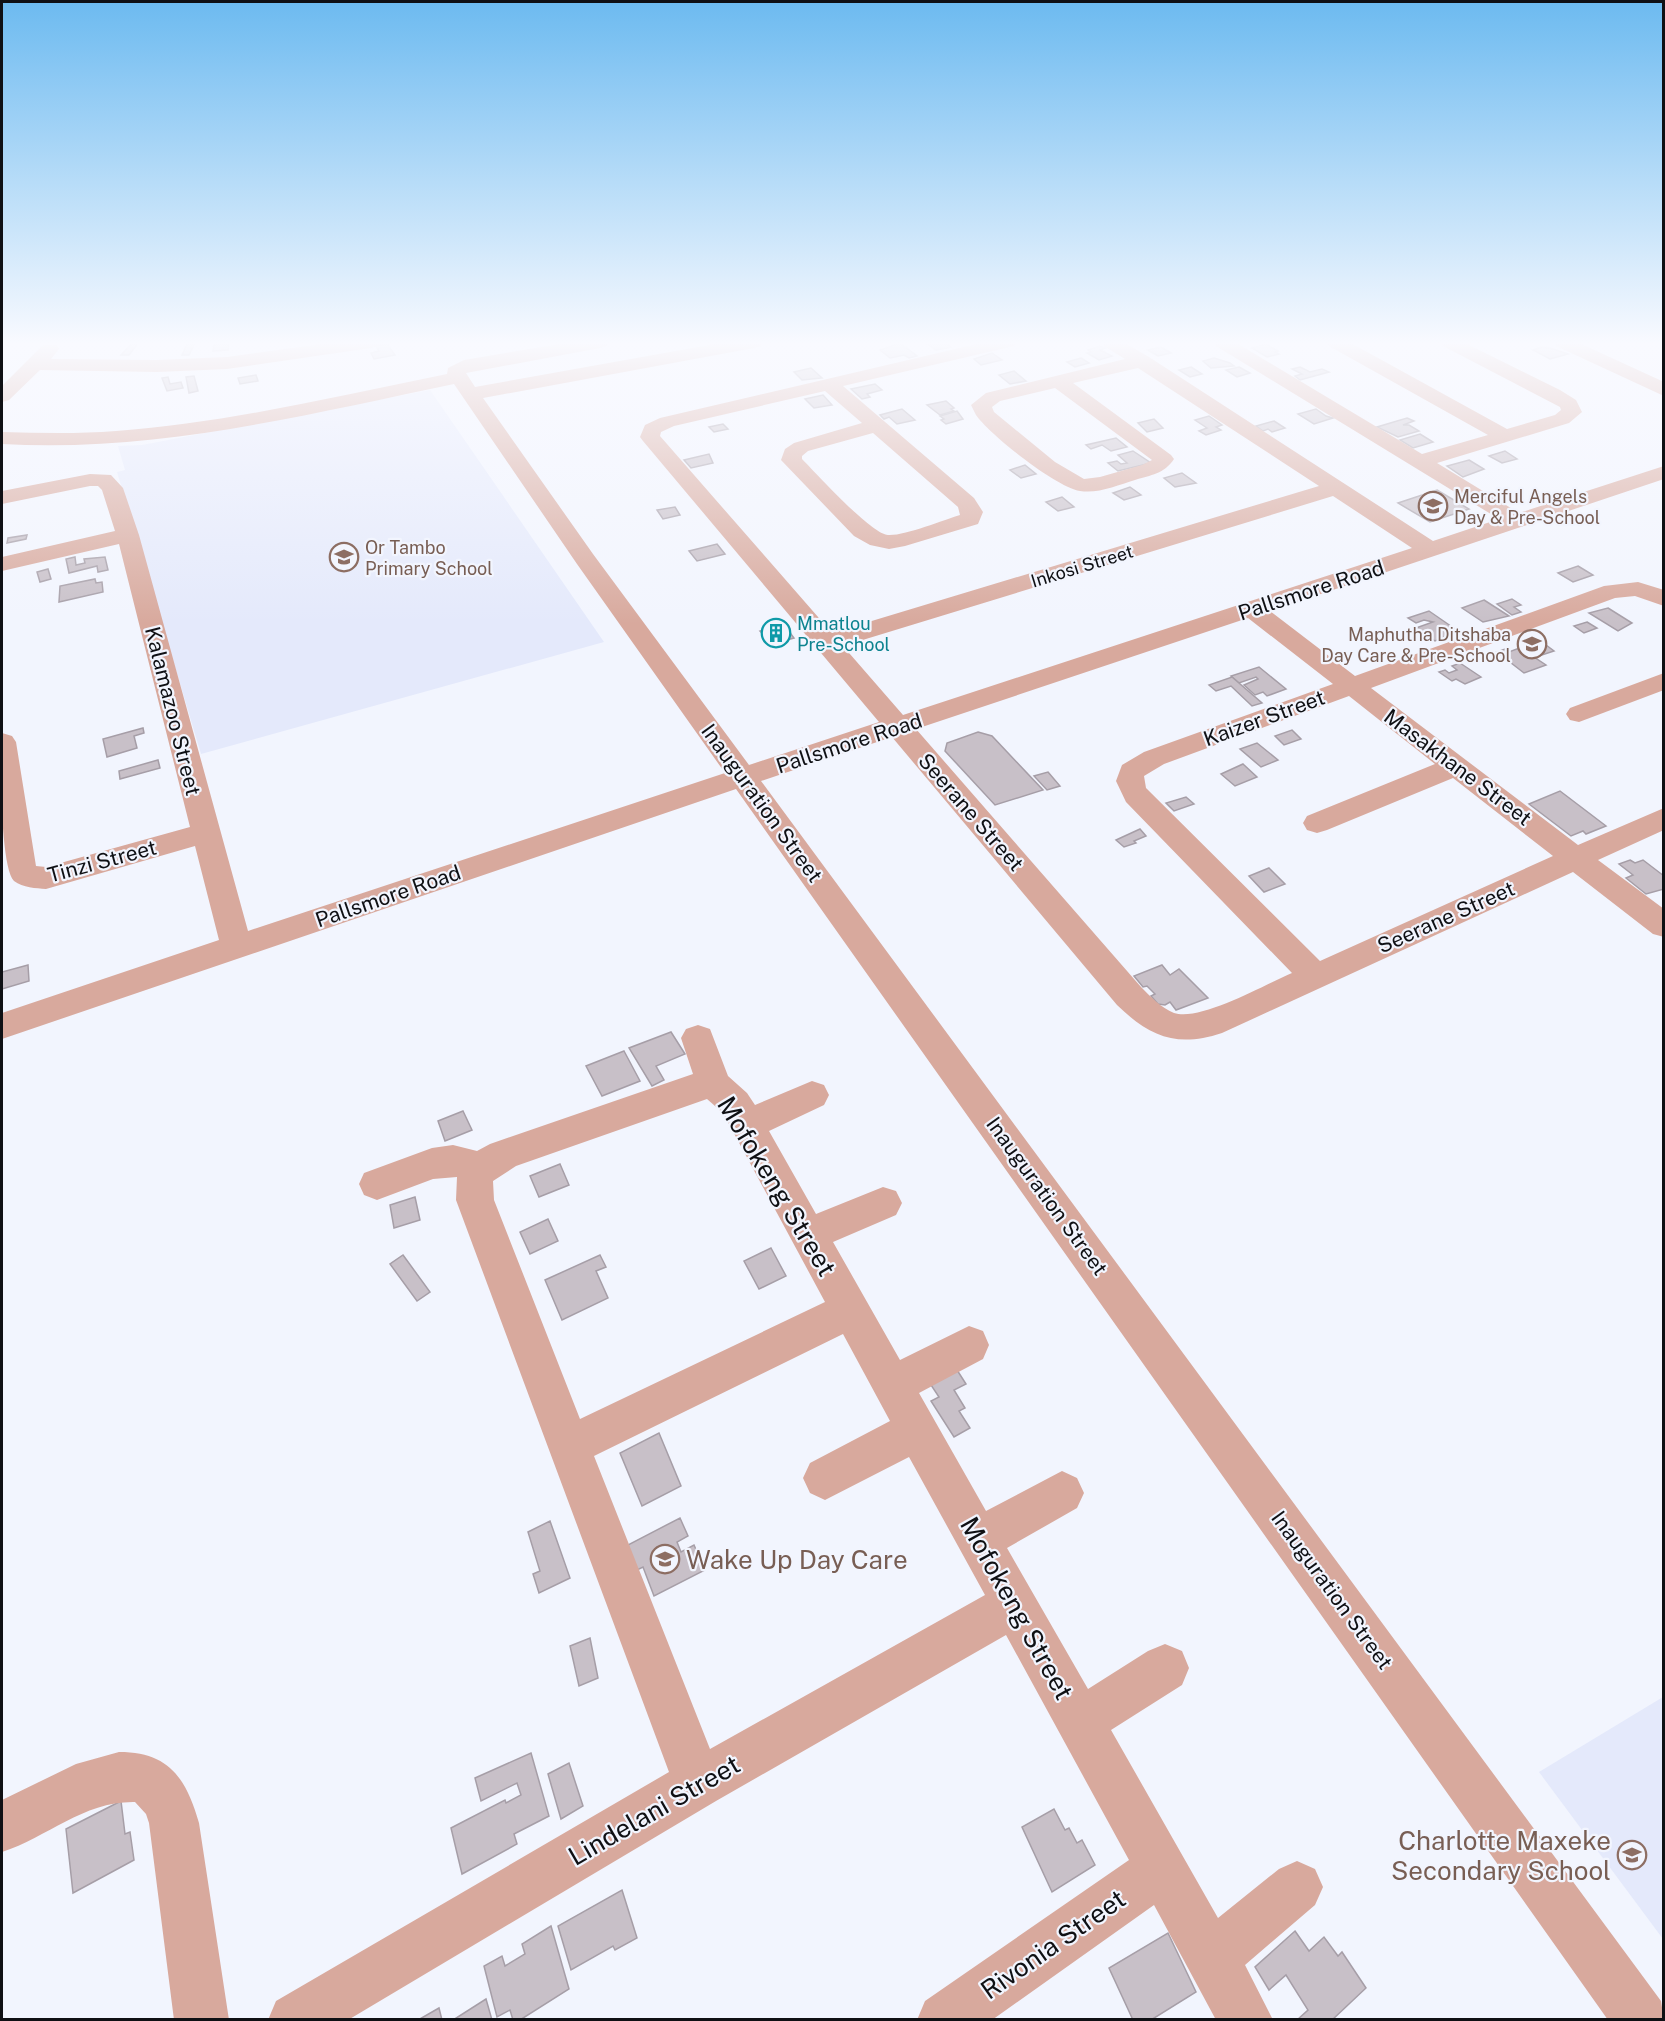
<svg xmlns="http://www.w3.org/2000/svg" width="1665" height="2021" font-family="'Public Sans',sans-serif">
  <style>
    .built { fill: #e4e9fb }
    .building { fill: #c8c0c8; stroke: #a69ea7; stroke-width: 1.5 }
    .lines { fill: none; stroke-linecap: round; stroke-linejoin: round }
    .minor { fill: #d8a99d; fill-rule: evenodd }
    .labels { text-anchor: middle; dominant-baseline: central; stroke-width: 4.5; stroke-linejoin: round; paint-order: stroke }
    .far-education-label { font-size: 18px; fill: #785e54; stroke: #f2f5fe; text-anchor: start }
    .far-street-label { font-size: 18px; fill: #0f1014; stroke: #f2f5fe }
    .far-culture-label { font-size: 18px; fill: #0d838f; stroke: #f2f5fe; text-anchor: start }
    .street-label { font-size: 21px; fill: #0f1014; stroke: #f2f5fe }
    .near-street-label { font-size: 26px; fill: #0f1014; stroke: #f2f5fe }
    .near-education-label { font-size: 26px; fill: #785e54; stroke: #f2f5fe; text-anchor: start }
  </style>
  <rect width="100%" height="100%" fill="#f2f5fe"/>
  <g class="built">
    <path d="M430,390L604,642L201,754L117,472L125,470L118,446L142,445Z"/>
    <path d="M1663,1697V1939L1539,1772Z"/>
  </g>
  <g class="building">
    <path d="M133,342H139L129,355H121Z"/>
    <path d="M188,342H195L189,355H182Z"/>
    <path d="M924,342H944L951,347L936,350Z"/>
    <path d="M229,343L228,350L213,351L214,345Z"/>
    <path d="M900,343L917,356L909,358L904,355L890,358L880,350Z"/>
    <path d="M387,344L395,355L374,359L371,353L379,351L376,346Z"/>
    <path d="M1266,344L1278,351L1275,352L1279,354L1267,357L1252,348Z"/>
    <path d="M1100,346L1105,348L1100,350L1112,356L1099,360L1087,353L1091,352L1088,350Z"/>
    <path d="M1161,347L1171,353L1158,356L1148,350Z"/>
    <path d="M1542,347L1550,348L1568,354L1550,359L1533,350Z"/>
    <path d="M992,353L1002,360L981,365L974,359Z"/>
    <path d="M1081,358L1089,363L1075,367L1067,362Z"/>
    <path d="M1214,358L1230,363L1234,366L1211,368L1203,361Z"/>
    <path d="M1191,367L1202,374L1190,377L1179,370Z"/>
    <path d="M1239,367L1250,373L1237,377L1226,370Z"/>
    <path d="M1300,367L1310,372L1322,369L1329,372L1300,380L1295,376L1302,374L1292,369Z"/>
    <path d="M811,368L822,378L802,380L794,372Z"/>
    <path d="M1014,371L1026,381L1010,384L999,375Z"/>
    <path d="M256,375L258,381L240,384L238,378Z"/>
    <path d="M194,376L198,391L189,393L186,377Z"/>
    <path d="M168,377L170,384L181,382L183,388L167,391L162,378Z"/>
    <path d="M875,384L882,390L867,394L870,397L862,399L851,389Z"/>
    <path d="M823,395L832,405L814,408L805,399Z"/>
    <path d="M946,401L954,408L951,409L954,411L940,415L927,405Z"/>
    <path d="M902,409L915,420L897,424L889,417L884,419L880,415Z"/>
    <path d="M1316,409L1326,416L1333,418L1314,424L1298,414Z"/>
    <path d="M957,411L963,419L946,424L941,420L944,419L940,416Z"/>
    <path d="M1209,416L1222,425L1216,427L1221,430L1206,435L1199,431L1207,428L1195,420Z"/>
    <path d="M1407,418L1414,421L1403,425H1409L1419,431L1398,437L1377,427Z"/>
    <path d="M1154,419L1163,428L1147,432L1138,423Z"/>
    <path d="M1274,421L1285,428L1272,432L1268,429L1263,431L1256,426Z"/>
    <path d="M723,424L728,429L714,432L709,427Z"/>
    <path d="M1420,434L1433,442L1413,448L1400,440Z"/>
    <path d="M1116,438L1127,447L1111,451L1102,445L1091,449L1086,445Z"/>
    <path d="M1133,451L1151,463L1118,471L1108,463L1117,461L1121,464L1127,463L1118,455Z"/>
    <path d="M1505,451L1517,459L1502,463L1489,456Z"/>
    <path d="M709,454L713,463L691,468L684,460Z"/>
    <path d="M1469,460L1484,469L1463,477L1447,466Z"/>
    <path d="M1025,465L1036,474L1021,478L1010,470Z"/>
    <path d="M1182,473L1196,483L1175,487L1164,478Z"/>
    <path d="M1130,487L1141,495L1124,500L1113,493Z"/>
    <path d="M1437,490L1469,509L1430,522L1398,503Z"/>
    <path d="M1062,497L1074,507L1058,511L1046,502Z"/>
    <path d="M675,507L680,515L663,519L657,510Z"/>
    <path d="M27,535L26,539L7,543L8,538Z"/>
    <path d="M717,544L725,554L697,561L689,551Z"/>
    <path d="M75,557L76,565L85,563L84,559L105,557L108,570L98,572L97,566L69,573L66,559Z"/>
    <path d="M1578,566L1593,575L1573,582L1558,573Z"/>
    <path d="M48,569L51,579L40,582L37,572Z"/>
    <path d="M95,579L96,583L102,582L103,592L59,602L60,586Z"/>
    <path d="M1512,599L1521,605L1514,607L1521,612L1512,615L1497,604Z"/>
    <path d="M1484,600L1509,616L1483,622L1462,608Z"/>
    <path d="M1608,608L1632,623L1618,631L1589,613Z"/>
    <path d="M1429,611L1458,631L1435,641L1416,628L1433,622L1424,620L1416,623L1408,618Z"/>
    <path d="M1587,622L1597,628L1584,633L1574,626Z"/>
    <path d="M786,623L790,629L788,630L794,638L773,644L760,631Z"/>
    <path d="M1538,639L1554,651L1539,656L1523,645Z"/>
    <path d="M1522,647L1533,654L1531,655L1546,665L1524,673L1497,652L1505,649L1509,652Z"/>
    <path d="M1460,663L1481,677L1465,684L1456,679L1452,681L1439,672L1445,670L1449,673L1457,670L1452,666Z"/>
    <path d="M1259,667L1286,689L1267,696L1263,692L1255,695L1244,685L1258,679L1256,677L1239,683L1231,676Z"/>
    <path d="M1232,677L1262,703L1252,706L1231,686L1216,691L1209,685Z"/>
    <path d="M143,728L144,733L134,736L137,748L107,757L103,739Z"/>
    <path d="M1292,730L1301,739L1284,745L1275,736Z"/>
    <path d="M978,732L992,736L1043,790L995,805L945,751L947,743Z"/>
    <path d="M1257,743L1278,760L1261,767L1240,749Z"/>
    <path d="M158,760L160,768L120,779L119,771Z"/>
    <path d="M1243,764L1257,777L1235,786L1221,774Z"/>
    <path d="M1048,772L1060,786L1047,790L1034,776Z"/>
    <path d="M1560,791L1606,826L1586,834L1583,831L1571,836L1529,804Z"/>
    <path d="M1186,797L1194,804L1174,811L1166,803Z"/>
    <path d="M1140,829L1146,836L1134,841L1136,843L1124,847L1116,840Z"/>
    <path d="M1630,860L1635,863L1643,860L1664,876V889L1646,894L1626,878L1633,875L1619,864Z"/>
    <path d="M1269,868L1285,884L1264,892L1249,876Z"/>
    <path d="M28,965L29,981L2,989V972Z"/>
    <path d="M1162,965L1170,975L1179,969L1208,998L1176,1010L1170,1002L1165,1005L1158,1004L1151,996L1155,994L1147,986L1143,987L1134,976Z"/>
    <path d="M671,1032L685,1054L656,1066L664,1080L652,1086L629,1048Z"/>
    <path d="M624,1051L640,1081L602,1096L586,1066Z"/>
    <path d="M463,1111L472,1130L445,1141L438,1121Z"/>
    <path d="M560,1164L569,1185L539,1197L530,1176Z"/>
    <path d="M415,1197L420,1220L394,1228L390,1205Z"/>
    <path d="M548,1219L558,1241L530,1254L520,1232Z"/>
    <path d="M771,1248L786,1276L759,1289L744,1261Z"/>
    <path d="M403,1255L430,1292L417,1301L390,1264Z"/>
    <path d="M600,1255L606,1267L596,1271L608,1298L562,1320L545,1280Z"/>
    <path d="M957,1370L966,1384L954,1390L965,1408L959,1411L970,1428L954,1437L931,1401L939,1397L931,1385Z"/>
    <path d="M659,1433L681,1486L642,1506L620,1453Z"/>
    <path d="M680,1518L688,1536L677,1542L681,1552L694,1545L705,1570L654,1596L643,1567L633,1572L624,1547Z"/>
    <path d="M550,1521L570,1578L539,1593L533,1574L540,1571L528,1532Z"/>
    <path d="M590,1638L598,1678L579,1686L570,1646Z"/>
    <path d="M531,1753L549,1816L514,1834L517,1844L462,1874L451,1828L505,1800L506,1803L521,1795L517,1783L481,1801L475,1778Z"/>
    <path d="M569,1763L583,1806L561,1819L548,1774Z"/>
    <path d="M121,1801L125,1834L130,1832L134,1860L73,1893L66,1829Z"/>
    <path d="M1054,1809L1065,1830L1069,1828L1077,1843L1082,1840L1095,1865L1052,1892L1022,1827Z"/>
    <path d="M622,1890L637,1938L615,1950L613,1946L571,1970L558,1926Z"/>
    <path d="M551,1926L569,1989L520,2020H513L510,2010L497,2017L484,1966L502,1956L505,1966L525,1954L522,1944Z"/>
    <path d="M1295,1931L1309,1951L1324,1937L1338,1956L1342,1952L1366,1988L1332,2020H1297L1308,2010L1286,1975L1269,1990L1255,1967Z"/>
    <path d="M1168,1933L1196,1992L1151,2020H1133L1109,1968Z"/>
    <path d="M486,1999L492,2020H453Z"/>
    <path d="M439,2008L442,2020H418Z"/>
  </g>
  <g class="lines">
    <g class="minor">
      <path d="M336,342H380L378,346L371,348L227,369L157,372L40,370L9,400L2,402V386L43,345H57L59,349L51,359L157,360L227,357Z"/>
      <path d="M571,342H609L607,346L600,348L466,373L475,387L726,342H763L761,346L754,348L483,398L593,554L749,765L879,722L643,441L640,437L645,425L660,418L985,342H1016L1014,346L843,386L974,498L983,512L978,524L905,546L889,549L870,545L854,536L781,460L785,449L794,443L862,423L825,391L674,426L661,432L660,436L832,633L1319,486L1138,368L1073,383L1171,455L1174,459C1164,474 1151,475 1135,480C1118,485 1098,494 1080,491C1056,487 990,435 976,415L971,405L986,393L1125,359L1104,346L1102,342H1123L1149,357L1433,541L1499,519L1216,346L1214,342H1235L1422,454L1488,435L1329,346L1327,342H1349L1507,429L1555,415L1561,410L1560,407L1443,346L1441,342H1463L1560,390L1576,400L1582,412L1569,423L1437,463L1519,513L1664,466V479L1270,611L1355,676L1604,586L1638,582L1664,590V606L1635,596L1615,598L1371,688L1578,845L1664,808V830L1598,860L1664,909V937L1653,934L1573,872L1222,1033C1177,1048 1150,1037 1117,1005L892,737L761,781L1661,2001L1664,2020H1608L736,789L2,1039V1013L219,940L195,846L46,889C36,888 23,888 14,881C0,867 0,757 2,733L12,736L16,742L36,866L46,867L190,827L119,544L2,571V557L115,531L102,490L98,486H90L2,504V491L90,474L111,475L123,488L139,535L248,931L725,773L577,564L454,384C305,415 155,453 2,444V432C40,433 78,434 116,431C227,423 337,396 447,374L448,368L464,360ZM1055,388L1152,460L1142,465L1100,477L1084,479L1055,462L994,412L992,407L1000,401ZM873,433L958,507L960,515C943,520 905,536 888,535C871,534 816,473 802,459V456L808,451ZM1333,496L1412,548L903,715L843,646ZM1248,618L1333,684L1144,752L1122,765L1116,781L1126,802L1292,973C1266,984 1200,1022 1174,1013C1161,1008 1150,996 1141,987L916,729ZM1349,696L1435,764L1307,816L1303,823L1307,830L1317,833L1327,830L1453,778L1553,856L1320,961L1146,788L1144,776L1164,764Z"/>
      <path d="M1554,342H1577L1664,382V396L1556,346Z"/>
      <path d="M1664,673V690L1579,722L1570,720L1566,714L1570,708Z"/>
      <path d="M698,1025L710,1029L728,1076L747,1093L755,1105L812,1081L824,1085L829,1095L824,1105L769,1131L816,1214L883,1187L896,1191L902,1203L896,1215L833,1242L900,1360L969,1326L983,1331L989,1345L983,1359L919,1393L986,1511L1062,1471L1077,1478L1084,1493L1077,1508L1007,1548L1088,1689L1148,1651L1165,1644L1182,1651L1189,1668L1182,1685L1111,1730L1218,1918L1279,1869L1297,1861L1315,1869L1323,1887L1315,1905L1245,1965L1273,2020H1216L1154,1905L992,2020H917L925,2001L1129,1860L1006,1635L716,1801L348,2020H268L276,2001L669,1772L456,1200L457,1177L433,1179L377,1200L364,1195L359,1184L364,1173L432,1148L453,1145L477,1151L490,1144L693,1074L681,1038L686,1029ZM707,1099L723,1113L825,1302L580,1419L494,1200L493,1181L516,1166ZM843,1334L890,1421L810,1463L803,1478L810,1493L825,1500L909,1457L985,1595L710,1749L594,1456Z"/>
      <path d="M119,1752C169,1752 186,1778 199,1823L229,2020H174L149,1823L146,1814L135,1802C84,1801 48,1837 2,1852V1800L76,1764Z"/>
    </g>
  </g>
  <linearGradient id="sky" x2="0" y2="1"><stop stop-color="#6cbaf0"/><stop offset="0.55" stop-color="#f9faff"/><stop offset="1" stop-color="#f9faff" stop-opacity="0"/></linearGradient>
  <rect width="1665" height="624" fill="url(#sky)"/>
  <defs>
    <g id="school-ring" transform="scale(1.5)"><circle r="9.5" fill="#f2f5fe" stroke="#8d6e63" stroke-width="1.5"/><path d="M0-5L7-2L0 1L-7-2ZM-4 1L0 2.5L4 1V4Q0 6-4 4Z" fill="#8d6e63"/></g>
    <g id="building-ring" transform="scale(1.5)"><circle r="9.5" fill="#f2f5fe" stroke="#0f9aa8" stroke-width="1.5"/><path d="M-4-6H4V6H1V3H-1V6H-4ZM-2.5-4.3h1.7v1.8h-1.7ZM.8-4.3h1.7v1.8H.8ZM-2.5-1h1.7V.8h-1.7ZM.8-1h1.7V.8H.8Z" fill="#0f9aa8"/></g>
  </defs>
  <g fill-rule="evenodd">
    <use href="#school-ring" x="1433" y="506"/>
    <use href="#school-ring" x="344" y="557"/>
    <use href="#building-ring" x="776" y="633"/>
    <use href="#school-ring" x="1532" y="644"/>
    <use href="#school-ring" x="665" y="1559"/>
    <use href="#school-ring" x="1632" y="1855"/>
  </g>
  <g class="labels">
    <g class="far-education-label">
      <text x="1454" y="496">Merciful Angels<tspan x="1454" dy="21">Day &amp; Pre-School</tspan></text>
      <text x="365" y="547">Or Tambo<tspan x="365" dy="21">Primary School</tspan></text>
      <text x="1511" y="634" text-anchor="end">Maphutha Ditshaba<tspan x="1511" dy="21">Day Care &amp; Pre-School</tspan></text>
    </g>
    <g class="far-street-label">
      <text transform="translate(1082 566) rotate(-17)">Inkosi Street</text>
    </g>
    <g class="far-culture-label">
      <text x="797" y="623">Mmatlou<tspan x="797" dy="21">Pre-School</tspan></text>
    </g>
    <g class="street-label">
      <text transform="translate(1311 590) rotate(-18)">Pallsmore Road</text>
      <text transform="translate(173 711) rotate(76)">Kalamazoo Street</text>
      <text transform="translate(1264 718) rotate(-20)">Kaizer Street</text>
      <text transform="translate(849 743) rotate(-18)">Pallsmore Road</text>
      <text transform="translate(1458 767) rotate(37)">Masakhane Street</text>
      <text transform="translate(762 803) rotate(54)">Inauguration Street</text>
      <text transform="translate(971 812) rotate(49)">Seerane Street</text>
      <text transform="translate(102 861) rotate(-15)">Tinzi Street</text>
      <text transform="translate(388 896) rotate(-19)">Pallsmore Road</text>
      <text transform="translate(1446 917) rotate(-24)">Seerane Street</text>
      <text transform="translate(1047 1196) rotate(54)">Inauguration Street</text>
      <text transform="translate(1332 1590) rotate(54)">Inauguration Street</text>
    </g>
    <g class="near-street-label">
      <text transform="translate(777 1186) rotate(59)">Mofokeng Street</text>
      <text transform="translate(1017 1608) rotate(61)">Mofokeng Street</text>
      <text transform="translate(654 1810) rotate(-30)">Lindelani Street</text>
      <text transform="translate(1053 1944) rotate(-35)">Rivonia Street</text>
    </g>
    <g class="near-education-label">
      <text x="686" y="1559">Wake Up Day Care</text>
      <text x="1611" y="1840" text-anchor="end">Charlotte Maxeke<tspan x="1611" dy="30">Secondary School</tspan></text>
    </g>
  </g>
  <rect width="1665" height="2021" fill="none" stroke="#0f1014" stroke-width="6"/>
</svg>
